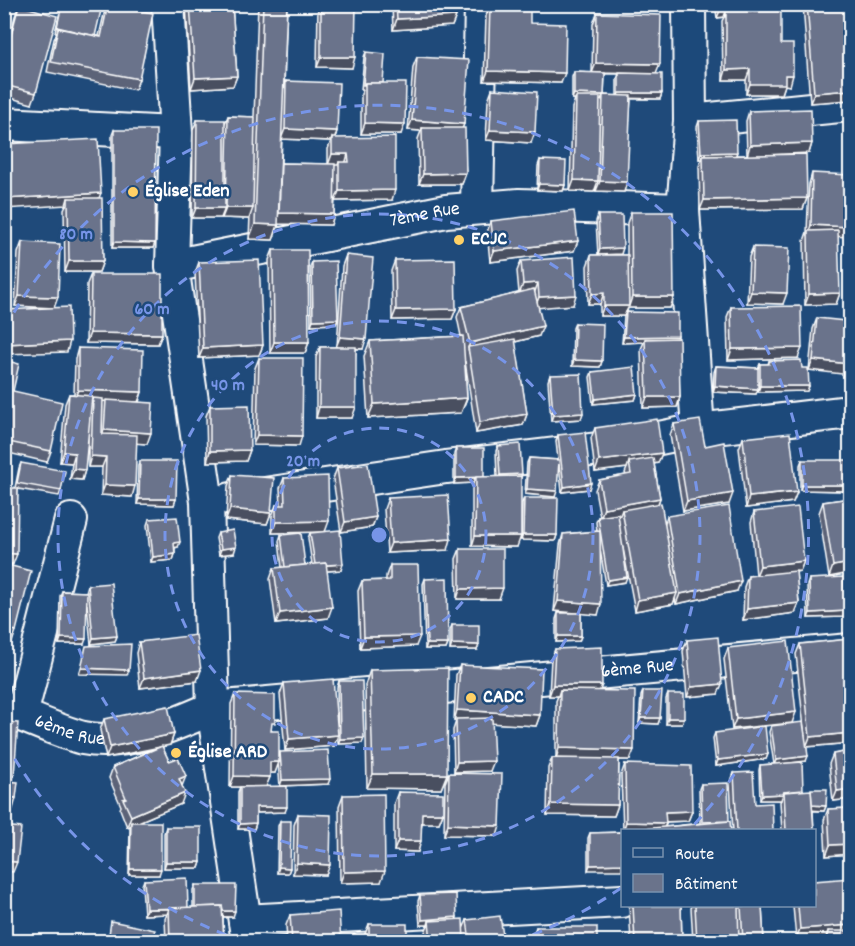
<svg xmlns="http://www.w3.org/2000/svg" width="855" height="946" font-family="Dekko,sans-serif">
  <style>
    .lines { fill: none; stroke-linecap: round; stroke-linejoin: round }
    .minor-casing { stroke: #fff; stroke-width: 36 }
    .minor { stroke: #1f4a7a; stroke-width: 32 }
    .wall { fill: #5b6378; stroke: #fff; stroke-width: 1.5; fill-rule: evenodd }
    .shaded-wall { fill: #4a5061; stroke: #fff; stroke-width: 1.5 }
    .building { fill: #6a738b; stroke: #fff; stroke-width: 1.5 }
    .ring { fill: none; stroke: #7795e8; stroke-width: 3; stroke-dasharray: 10 8 }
    .poi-dot { fill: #ffd166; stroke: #1f4a7a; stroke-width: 2 }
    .labels { text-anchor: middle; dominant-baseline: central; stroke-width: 5; stroke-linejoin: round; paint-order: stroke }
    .poi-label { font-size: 20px; font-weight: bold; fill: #fff; stroke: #1f4a7a; text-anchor: start }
    .street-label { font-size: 20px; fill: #fff; stroke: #1f4a7a }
    .centre { fill: #7795e8; stroke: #1f4a7a; stroke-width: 3 }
    .ring-label { font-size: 18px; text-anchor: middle; font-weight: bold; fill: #7795e8; stroke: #1f4a7a; stroke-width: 5; stroke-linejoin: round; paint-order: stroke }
  </style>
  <rect width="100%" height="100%" fill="#1f4a7a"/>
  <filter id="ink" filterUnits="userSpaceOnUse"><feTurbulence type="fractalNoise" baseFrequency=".0167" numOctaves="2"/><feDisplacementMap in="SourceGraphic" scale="12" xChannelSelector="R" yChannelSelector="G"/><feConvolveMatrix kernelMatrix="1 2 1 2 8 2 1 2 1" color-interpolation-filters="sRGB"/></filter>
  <g filter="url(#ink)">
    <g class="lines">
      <g class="minor-casing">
        <g id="minor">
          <path d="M168,4L176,133L172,266L207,502L213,708L248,942"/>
          <path d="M689,4L690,121L683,210L698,430"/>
          <path d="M690,121L850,105"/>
          <path d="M4,124L173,133"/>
          <path d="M477,208L481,4"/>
          <path id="s1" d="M172,266L446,211L519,205L683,210"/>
          <path d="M231,499L446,467L616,447L698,430L850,412"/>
          <path id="s2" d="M4,708C27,717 60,732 83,738C127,747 173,725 213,708L850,650"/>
          <path d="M21,715L71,520"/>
          <path d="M245,921L622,901"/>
        </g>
      </g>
      <use href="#minor" class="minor"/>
    </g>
    <g class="wall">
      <path d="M62,4H98L95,36H99L104,14L107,4L139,79L135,90L47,72L54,39L57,32H55Z"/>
      <path d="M186,4H232L237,76L233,86L191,89Z"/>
      <path d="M258,4H287L284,88L286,81L337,131L335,138L392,200L335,201L334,214L331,225L279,224L273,240L249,239L250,215L249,219L222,218V215L221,218H192L193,130L197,120L225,123L228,116L254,117ZM282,139L331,141L328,149V164L281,163Z"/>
      <path d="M318,4H356L352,68L317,67Z"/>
      <path d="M392,4H456V16L452,26L393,30Z"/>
      <path d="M715,4H789L788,7L766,11L781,44L790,86L785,85L782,94H746V80H723L722,21L724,17L717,18Z"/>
      <path d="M803,4H850V100L810,103Z"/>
      <path d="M19,5L36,93L32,104L4,96V57L15,16Z"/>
      <path d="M490,5L530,23L561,83L484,81L486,16Z"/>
      <path d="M597,13L656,74L662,93L660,99H631L624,192L596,191V185L594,192L570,191L572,108L575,99H572V77L574,72L592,73L593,24ZM605,74H619L617,79V96L604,95Z"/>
      <path d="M366,52L383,83L401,134H361V94L363,90H361L364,57Z"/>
      <path d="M417,57L464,124L462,128L466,173L462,184H419L418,139L421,131L408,130L413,67Z"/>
      <path d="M492,89L531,143L486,140L488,100Z"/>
      <path d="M749,111L812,143L809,153L764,155L807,198L803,209L700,210L699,166L702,159H699L697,127L699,121L736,155H747L746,121Z"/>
      <path d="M114,130L153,248H112V135Z"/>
      <path d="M4,144L99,198L103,261L99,272H65L64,209L66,205Z"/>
      <path d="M540,160L565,185L563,191L537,190L538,166Z"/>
      <path d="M812,173L840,293L836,304L805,305L804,241L807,232L809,184Z"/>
      <path d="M631,212L674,297L670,308H628L627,312L677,338L680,397L677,407L643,408L641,349L644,342L622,343L624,316H600V304H588L587,266L591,255H627V223Z"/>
      <path d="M598,215L621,254L598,255L596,221Z"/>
      <path d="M491,221L574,251L490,262L487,232Z"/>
      <path d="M22,242L54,307L67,352L50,308L15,306L18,253Z"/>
      <path d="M753,247L783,304L747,303L749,257Z"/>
      <path d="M273,250L309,342L305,353H270L269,260Z"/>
      <path d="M346,255L363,349H356L352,418H316V357L320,347H337L342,266Z"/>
      <path d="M395,260L456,309L452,319L392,320L391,271Z"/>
      <path d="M521,261L573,305L538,307L539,336L515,342L527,414L523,425L476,433L465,361L467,398L461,413L368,418L364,356L370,341L461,336L457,317L461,307L519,293L517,271Z"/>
      <path d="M199,262L263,345L259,355L199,358L195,273Z"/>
      <path d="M312,262L338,319L336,324L311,325L310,267Z"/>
      <path d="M91,274L162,334L158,344L86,343L87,284Z"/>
      <path d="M731,307L798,358L728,360L727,317Z"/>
      <path d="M817,318L844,327L809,370L813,329Z"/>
      <path d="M575,323L602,361L600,367L572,366L573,328Z"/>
      <path d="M78,348L142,392L139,402L147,444L136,443L132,497L101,495L102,467H88V436L85,470L82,480L70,479L72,463L60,462L65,404L69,394H74L75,359Z"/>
      <path d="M259,358L299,446L253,445L255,368Z"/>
      <path d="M4,360L13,391L51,451L47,462L4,452Z"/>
      <path d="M769,361L802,368L809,386L807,391L758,392V381L756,394L713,392L714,372L716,366L758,368L760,364H768Z"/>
      <path d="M592,372L637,394L635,400L593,404L590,377Z"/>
      <path d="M550,375L581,419L551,421L548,381Z"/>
      <path d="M210,406L250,450L246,461L207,462L206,416Z"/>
      <path d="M850,416V449H849Z"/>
      <path d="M674,424L705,446L729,504L683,511L670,435Z"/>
      <path d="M595,428L662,453L658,463L654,464L660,498L658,504L665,523L667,516L737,591L676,604L675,598L673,604L635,611L622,543L625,582L606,585L600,549L598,615L581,613V636L579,641L556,642V619L558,613H579L554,611L560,545L563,534L597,531L596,522L598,517H600L595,490L599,480L626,475L625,473L627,468L595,472L591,438Z"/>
      <path d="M558,435L589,489L562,492L559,464L555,497L525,494L527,463L529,458L558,460L556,441Z"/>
      <path d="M743,438L797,492L793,502L746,508L739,448Z"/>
      <path d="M498,446L521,476L517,547L472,546V487L473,483L454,484V454L456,448L484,477H497L496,451Z"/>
      <path d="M802,460L847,491L800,490V465Z"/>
      <path d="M140,461L176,499L174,505L137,504L138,466Z"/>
      <path d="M21,463L61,491L59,496L18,489L13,564H4L15,488L19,468Z"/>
      <path d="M337,468L376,517L372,527L341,532L333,479Z"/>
      <path d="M232,475L271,513L267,524L226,520L228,486Z"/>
      <path d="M284,478L325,531L341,570L327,571L328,618L276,624L270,579L274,568H282L279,541L281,535L305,565L312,564L308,538L310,533L321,532L272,533V516L276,505H281L280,488Z"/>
      <path d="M388,498L448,550L387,553L384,509Z"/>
      <path d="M524,498L557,535L555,541L521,540L522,503Z"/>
      <path d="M850,498V573L829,577L819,513L823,502Z"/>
      <path d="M754,512L804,561L800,571L796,572L799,603L795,613L743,620L744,587L748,576L756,575L751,522Z"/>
      <path d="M149,519L178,547L175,548V554L173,560L151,562L147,525Z"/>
      <path d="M218,533L234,553L219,555L216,538Z"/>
      <path d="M460,549L499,599H457L456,559Z"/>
      <path d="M4,564L16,631L12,642L4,640Z"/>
      <path d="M390,565L416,646L360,648L358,591L362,581L386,580V576Z"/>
      <path d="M847,575H850V596H845L846,611L844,617L808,618L807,585L809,579L845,591V581Z"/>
      <path d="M425,579L448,644L446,649H425L423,584Z"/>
      <path d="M88,585L117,636L115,641L91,644L87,604L84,644H59L60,596L62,591L86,592Z"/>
      <path d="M452,625L477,650H450V630Z"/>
      <path d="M850,639V743L807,747L806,761L790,763L803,790L826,806L824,811H813L814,831H782L780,802L781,800H760L759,770L760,765L774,764L769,732L771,726L805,738L796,654L800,644Z"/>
      <path d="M687,640L718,694L687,697L683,651Z"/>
      <path d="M139,642L197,681L140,688L136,653Z"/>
      <path d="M728,648L792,723L732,729L724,659Z"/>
      <path d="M555,649L599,691L630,760H619L618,805L614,816L547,815L548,768L552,758H556V701L558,696H549L551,659Z"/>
      <path d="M460,665L540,715L536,726L492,723L490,771L454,772L453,730L456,721H454L456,675Z"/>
      <path d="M370,670L447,774L441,789L367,788L365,685Z"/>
      <path d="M339,681L364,738L362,743L338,744L337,687Z"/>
      <path d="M284,683L334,746L285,750L280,694Z"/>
      <path d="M643,691L660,718L658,724L639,723L641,696Z"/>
      <path d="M235,694L272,731L279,756L280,752L328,784L280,786L278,762L275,773H270V777L266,786L285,812L256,813V823L254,829H238V792L240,787H230L231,704Z"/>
      <path d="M668,694L682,724H666V699Z"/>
      <path d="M104,719L174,734L170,745L162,746L169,761L182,786L181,804L138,822L159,875H129L130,826L127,827L120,809L121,806L109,778L113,767L159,747L106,758L100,730Z"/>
      <path d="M715,733L768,754L766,759L716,766L713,738Z"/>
      <path d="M850,751V799L833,801L829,764L833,754Z"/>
      <path d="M625,764L692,811L688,821L666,822L665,827L700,823L699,789L701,784L729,821L731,831H623L621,775Z"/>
      <path d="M449,773L497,836L444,835L445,783Z"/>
      <path d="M734,773L755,804L773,831H733L730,784Z"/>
      <path d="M398,792L443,813L439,823H422L418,852L394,851V803Z"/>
      <path d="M343,795L381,882L340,883L339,806Z"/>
      <path d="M850,808V854L826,856L824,820L828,809Z"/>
      <path d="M298,814L326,875L293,874L294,825Z"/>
      <path d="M280,821L290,868L288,873H277L278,826Z"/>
      <path d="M166,827L201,862L199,868H164V833Z"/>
      <path d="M622,832L588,870V838L590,833Z"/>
      <path d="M144,880L188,908L193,907V890L195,885L233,917H223L224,942H166L165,919L167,914L144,915L142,885Z"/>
      <path d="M420,895L457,919L463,929L467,920L504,942H365V934L369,924L407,938H426L425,932L428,925H420L418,901Z"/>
      <path d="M629,906H681L682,942H631Z"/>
      <path d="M692,906H762L764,942H693L691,908Z"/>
      <path d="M793,906H814L850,942H824L826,937L796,939Z"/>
      <path d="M290,915L341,942H287L286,925Z"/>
      <path d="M536,927L597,942H532V938Z"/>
    </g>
    <g class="shaded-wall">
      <path d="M743,4H789L788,7L726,17V11L724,17L717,18L721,8Z"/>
      <path d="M456,16L452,26L393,30L397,19Z"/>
      <path d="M321,57H355L352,68L317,67Z"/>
      <path d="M596,63L660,64L656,74L592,73Z"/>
      <path d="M750,69L746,80H723L726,70Z"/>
      <path d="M488,71L565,73L561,83L484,81Z"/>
      <path d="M785,75H793L790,86L785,85L782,94H746L750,84Z"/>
      <path d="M237,76L233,86L191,89L195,78Z"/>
      <path d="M850,90V100L810,103L814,93Z"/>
      <path d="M619,93H662L660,99L617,98Z"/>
      <path d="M574,94L603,95L601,100L576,99V97L575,99H572Z"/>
      <path d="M412,120L464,124L460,134L422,128L421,131L408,130Z"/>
      <path d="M365,123L405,124L401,134H361Z"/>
      <path d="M285,129L337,131L334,141L332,138L331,141L281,139Z"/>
      <path d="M490,130L535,132L531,143L486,140Z"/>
      <path d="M812,143L809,153L747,156L750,145Z"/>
      <path d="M737,152L735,157L703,156L702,159H699L701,153Z"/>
      <path d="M332,154H348L345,165L339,162L338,165H328Z"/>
      <path d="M466,173L462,184H419L423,174Z"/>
      <path d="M574,180L598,181L594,192L570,191Z"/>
      <path d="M600,181L627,182L624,192L596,191Z"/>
      <path d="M539,184L565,185L563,191L537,190Z"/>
      <path d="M395,190L392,200L335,201L339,191Z"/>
      <path d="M101,193L97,203L68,198L66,205L4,209V199Z"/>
      <path d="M807,198L803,209L700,210L704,200Z"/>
      <path d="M196,208H225L221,218H192Z"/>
      <path d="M226,208H253L249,219L222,218Z"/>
      <path d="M279,213L334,214L331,225L275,224Z"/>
      <path d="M255,224L278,225L273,240L249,239Z"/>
      <path d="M811,225L850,227V237L808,235Z"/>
      <path d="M578,241L574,251L490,262L494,251Z"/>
      <path d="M114,242L155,243L153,248H112Z"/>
      <path d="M623,248L621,254L598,255L600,249Z"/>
      <path d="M69,261H103L99,272H65Z"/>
      <path d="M538,283L534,294L519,295L523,284Z"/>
      <path d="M751,292L787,293L783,304L747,303Z"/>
      <path d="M604,293L600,304H588L592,294Z"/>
      <path d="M840,293L836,304L805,305L809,294Z"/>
      <path d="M576,295L573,305L535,308L539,297Z"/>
      <path d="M19,296L58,297L54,308L15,306Z"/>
      <path d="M632,297H674L670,308H628L624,316H600L604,306H629Z"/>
      <path d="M456,309L452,319L392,320L396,310Z"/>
      <path d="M338,319L336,324L311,325L313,320Z"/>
      <path d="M543,326L539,336L469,353L468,348L470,343Z"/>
      <path d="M90,333L162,334L158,344L86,343Z"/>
      <path d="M678,336L676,341L645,339L644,342L622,343L624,337Z"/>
      <path d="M340,337L366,339L363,349L336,347Z"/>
      <path d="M70,341L67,352L4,354V344Z"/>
      <path d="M274,342H309L305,353H270Z"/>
      <path d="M263,345L259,355L199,358L203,348Z"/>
      <path d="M802,348L798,358L728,360L732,349Z"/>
      <path d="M574,360L602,361L600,367L572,366Z"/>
      <path d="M813,360L850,364V375L809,370Z"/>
      <path d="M715,386L758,389L756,394L713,392Z"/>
      <path d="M760,386H809L807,391L758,392Z"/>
      <path d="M78,390L142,392L138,402L93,401V398L92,401L74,400Z"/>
      <path d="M637,394L635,400L593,404L595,399Z"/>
      <path d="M647,397H680L677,407L643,408Z"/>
      <path d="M467,398L461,413L368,418L374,404Z"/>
      <path d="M319,407H356L352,418H316Z"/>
      <path d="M583,413L581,419L551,421L553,415Z"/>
      <path d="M527,414L523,425L476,433L480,422Z"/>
      <path d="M104,430L151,433L147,444L100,441Z"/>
      <path d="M257,435L302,436L299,446L253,445Z"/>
      <path d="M250,450L246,461L207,462L210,451Z"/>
      <path d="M64,452L75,453L72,463L60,462Z"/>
      <path d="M662,453L658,463L630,467L629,462L627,468L595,472L599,461Z"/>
      <path d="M91,456L106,457L102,467H88Z"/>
      <path d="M74,469L85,470L82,480L70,479Z"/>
      <path d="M522,474L520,480L498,481L500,475Z"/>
      <path d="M456,478H475L473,483L454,484Z"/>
      <path d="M591,483L589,489L562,492L564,487Z"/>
      <path d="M105,485L135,486L132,497L101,495Z"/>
      <path d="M802,485H849L847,491L800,490Z"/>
      <path d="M527,489L557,491L555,497L525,494Z"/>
      <path d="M797,492L793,502L746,508L749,497Z"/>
      <path d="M733,493L729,504L683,511L687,501Z"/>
      <path d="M660,498L656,509L622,510L620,515L600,519L604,508Z"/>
      <path d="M139,499H176L174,505L137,504Z"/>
      <path d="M230,509L271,513L267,524L226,520Z"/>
      <path d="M376,517L372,527L341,532L345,522Z"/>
      <path d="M329,521L325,532L272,533L276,522Z"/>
      <path d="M523,535H557L555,541L521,540Z"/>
      <path d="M475,536H521L517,547L472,546Z"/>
      <path d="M451,539L448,550L387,553L391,543Z"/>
      <path d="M180,542L178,547L172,548L174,543Z"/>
      <path d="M236,547L234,553L219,555L221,549Z"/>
      <path d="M4,553L17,554L13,564H4Z"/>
      <path d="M175,554L173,560L151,562L153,557Z"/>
      <path d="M804,561L800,571L756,576L760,566Z"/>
      <path d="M850,563V573L829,577L833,566Z"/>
      <path d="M343,564L341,570L314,572L316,566Z"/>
      <path d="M627,577L625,582L606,585L608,580Z"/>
      <path d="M741,581L737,591L676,604L680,594Z"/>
      <path d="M503,588L499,599H457L460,589Z"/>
      <path d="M847,591H850V596H845Z"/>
      <path d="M677,593L673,604L635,611L638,600Z"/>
      <path d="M558,601L601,604L598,615L554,611Z"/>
      <path d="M799,603L795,613L743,620L747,609Z"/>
      <path d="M332,607L328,618L276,624L280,613Z"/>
      <path d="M846,611L844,617L808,618L810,613Z"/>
      <path d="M117,636L115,641L91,644L93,638Z"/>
      <path d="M420,636L416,646L360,648L364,637Z"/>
      <path d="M558,636H581L579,641L556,642Z"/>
      <path d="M61,638L86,639L84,644H59Z"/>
      <path d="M427,644H448L446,649H425Z"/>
      <path d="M452,644L479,645L477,650H450Z"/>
      <path d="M81,668L129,670L127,675L79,674Z"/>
      <path d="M201,670L197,681L140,688L144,678Z"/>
      <path d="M722,684L718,694L687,697L691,687Z"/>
      <path d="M553,685H602L598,695L560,690L558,696H549Z"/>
      <path d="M457,710L540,715L536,726L454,721Z"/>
      <path d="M796,712L792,723L732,729L736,719Z"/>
      <path d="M641,718H660L658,724L639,723Z"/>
      <path d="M668,718H684L682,724H666Z"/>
      <path d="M850,733V743L806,747L810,737Z"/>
      <path d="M174,734L170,745L106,758L110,747Z"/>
      <path d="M338,735L334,746L285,750L289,739Z"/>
      <path d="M364,738L362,743L338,744L340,739Z"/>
      <path d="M559,748L634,750L630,760L556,759Z"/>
      <path d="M768,754L766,759L716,766L718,760Z"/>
      <path d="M808,756L806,761L774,765L776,760Z"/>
      <path d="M494,761L490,771L454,772L457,762Z"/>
      <path d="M270,762H279L275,773H266Z"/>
      <path d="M373,774H447L441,789L367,788Z"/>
      <path d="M4,775L14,776L10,787L4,786Z"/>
      <path d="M186,776L182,786L179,779Z"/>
      <path d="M234,776L270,777L266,787H230Z"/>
      <path d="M330,779L328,784L280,786L282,780Z"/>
      <path d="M850,789V799L833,801L837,791Z"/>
      <path d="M185,793L181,804L131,825V822L130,826L127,827L131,816Z"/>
      <path d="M783,794L781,800H760L762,795Z"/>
      <path d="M6,797L16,798L13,809L4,808Z"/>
      <path d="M551,804L618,805L614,816L547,815Z"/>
      <path d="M811,805L826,806L824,811L809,810Z"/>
      <path d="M256,807H287L285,812L254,813Z"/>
      <path d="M692,811L688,821L662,822L665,812Z"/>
      <path d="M422,813H443L439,823H419Z"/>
      <path d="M626,822L666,823L663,831L642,829L641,831H623Z"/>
      <path d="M256,823L254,829H238L240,824Z"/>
      <path d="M448,824L500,826L497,836L444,835Z"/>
      <path d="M398,841H421L418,852L394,851Z"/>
      <path d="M850,844V854L826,856L830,845Z"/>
      <path d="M4,861L17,862L13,872L4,871Z"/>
      <path d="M166,862H201L199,868H164Z"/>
      <path d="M297,863L330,865L326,875L293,874Z"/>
      <path d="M622,864V870H588L590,865Z"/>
      <path d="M279,867L290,868L288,873H277Z"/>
      <path d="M130,869H161L159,875H129Z"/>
      <path d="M385,871L381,882L340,883L344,872Z"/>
      <path d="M146,909H169L167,914L144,915Z"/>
      <path d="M195,911H235L233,917L193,916Z"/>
      <path d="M457,917L455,923L429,921L428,925H420L422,920Z"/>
      <path d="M850,925V935L828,931L826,937L796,939L800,929Z"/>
    </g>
    <g class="building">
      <path d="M62,4H95L102,6L95,36L57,27Z"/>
      <path d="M108,4L153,13L139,79L51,62L58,28L101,37Z"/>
      <path d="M190,4H232L237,76L195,78Z"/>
      <path d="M263,4H287L278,225L255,224Z"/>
      <path d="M321,4H356L355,57H321Z"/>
      <path d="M396,4H456V16L397,19Z"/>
      <path d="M720,4H743L721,8Z"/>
      <path d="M807,4H850V90L814,93Z"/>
      <path d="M19,5L57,16L36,93L4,85V61Z"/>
      <path d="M490,5L530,6V23L566,24L565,73L488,71Z"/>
      <path d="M726,11H781V44H793V75H785V84H750V69L726,70Z"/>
      <path d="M597,13L661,15L660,64L596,63Z"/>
      <path d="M366,52L385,54L383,83H365V85H363Z"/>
      <path d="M417,57L469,60L464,124L412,120Z"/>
      <path d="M574,72L605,73L604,95L574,94Z"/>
      <path d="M619,73L662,74V93H619Z"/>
      <path d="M286,81L339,83L337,131L285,129Z"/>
      <path d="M365,83H406L405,124L365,123Z"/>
      <path d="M492,89L537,92L535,132L490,130Z"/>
      <path d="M603,95L631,96L627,182L600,181Z"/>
      <path d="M576,97H600L598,181L574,180Z"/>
      <path d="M811,109L812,143L750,145L749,111Z"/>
      <path d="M228,116L255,117L253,208H226Z"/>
      <path d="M197,120H225V208H196Z"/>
      <path d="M736,120L737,152L701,153L699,121Z"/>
      <path d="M422,128H465L466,173L423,174Z"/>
      <path d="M114,130H156L155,243L114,242Z"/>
      <path d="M395,137V190L339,191V162H349L348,154H332V138Z"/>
      <path d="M98,139L101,193L4,199V144Z"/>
      <path d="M806,154L807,198L704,200L703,156Z"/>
      <path d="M540,160L566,161L565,185L539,184Z"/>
      <path d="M281,163L335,164L334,214L279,213Z"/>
      <path d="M812,173L850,175V227L811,225Z"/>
      <path d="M68,198H102L103,261H69Z"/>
      <path d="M574,211L578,241L494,251L491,221Z"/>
      <path d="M631,212H673L674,297H632Z"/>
      <path d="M598,215H622L623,248L600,249Z"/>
      <path d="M838,230L840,293L809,294L808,231Z"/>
      <path d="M22,242L60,244L58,297L19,296Z"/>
      <path d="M753,247L789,248L787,293L751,292Z"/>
      <path d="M273,250H308L309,342H274Z"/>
      <path d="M346,255L373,258L366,339L340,337Z"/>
      <path d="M591,255H628L629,306H604V293L592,294Z"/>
      <path d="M574,257L576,295L539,297L538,283L523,284L521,261Z"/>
      <path d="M455,259L456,309L396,310L395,260Z"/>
      <path d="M259,260L263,345L203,348L199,262Z"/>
      <path d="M336,261L338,319L313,320L312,262Z"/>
      <path d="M91,274H162V334L90,333Z"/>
      <path d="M534,289L543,326L470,343L461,307Z"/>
      <path d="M801,306L802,348L732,349L731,307Z"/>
      <path d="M69,307L70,341L4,344V310Z"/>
      <path d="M626,312L678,313V336L624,337Z"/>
      <path d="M817,318L845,321L844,327L850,328V364L813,360Z"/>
      <path d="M575,323L603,324L602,361L574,360Z"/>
      <path d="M463,336L467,398L374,404L370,341Z"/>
      <path d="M679,338L680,397H647L645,339Z"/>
      <path d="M515,339L527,414L480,422L468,347Z"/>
      <path d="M320,347H356V407H319Z"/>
      <path d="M78,348L143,350L142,392L78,390Z"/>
      <path d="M259,358H303L302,436L257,435Z"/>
      <path d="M4,360L19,364L13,391L62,402L51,451L4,441Z"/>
      <path d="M801,360L802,368H808L809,386H760V364H769V361Z"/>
      <path d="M716,366L758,368V389L715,386Z"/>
      <path d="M634,367L637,394L595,399L592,372Z"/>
      <path d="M581,374L583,413L553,415L550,375Z"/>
      <path d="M69,394L92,396L85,470L74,469L75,453L64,452Z"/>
      <path d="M93,398L103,399L102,434L137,435L135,486L105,485L106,457L91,456Z"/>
      <path d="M106,400L153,403L151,433L104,430Z"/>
      <path d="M249,405L250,450L210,451V406Z"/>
      <path d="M657,419L662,453L599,461L595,428Z"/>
      <path d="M700,420L705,446L724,442L733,493L687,501L674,424Z"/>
      <path d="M585,432L591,483L564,487L558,435Z"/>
      <path d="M790,433L797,492L749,497L743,438Z"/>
      <path d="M520,444L522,474L500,475L498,446Z"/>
      <path d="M456,448H484V477L456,478Z"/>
      <path d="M529,458L559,460L557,491L527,489Z"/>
      <path d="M653,458L660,498L604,508L599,480L631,474L629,462Z"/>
      <rect x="802" y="460" width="47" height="25"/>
      <path d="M140,461H177L176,499H139Z"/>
      <path d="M21,463L65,471L61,491L17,483Z"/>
      <path d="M368,464L376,517L345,522L337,468Z"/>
      <path d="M232,475L274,478L271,513L230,509Z"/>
      <path d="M328,476L329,521L276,522V505H285L284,478Z"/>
      <path d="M521,476V536H475L476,477Z"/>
      <path d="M4,488H18L17,554L4,553Z"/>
      <path d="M448,495L451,539L391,543L388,498Z"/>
      <path d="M524,498H558L557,535H523Z"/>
      <path d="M850,498V563L833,566L823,502Z"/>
      <path d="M661,503L677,593L638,600L622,510Z"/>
      <path d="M729,506L741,581L680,594L667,516Z"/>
      <path d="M798,507L804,561L760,566L754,512Z"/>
      <path d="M618,514L627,577L608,580L598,517Z"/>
      <path d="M177,517L180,542L174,543L175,554L153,557L149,519Z"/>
      <path d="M233,530L236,547L221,549L218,533Z"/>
      <path d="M340,530L343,564L327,565L326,563L315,564L310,533Z"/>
      <path d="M600,531L601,604L558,601L563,534Z"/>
      <path d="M301,533L305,565L285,567L281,535Z"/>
      <path d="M460,549H503V588L460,589Z"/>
      <path d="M326,563L332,607L280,613L274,568Z"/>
      <path d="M4,564L31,571L16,631L4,628Z"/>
      <path d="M390,565H418L420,636L364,637L362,581L390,580Z"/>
      <path d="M796,571L799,603L747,609L748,576Z"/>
      <rect x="847" y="575" width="3" height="16"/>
      <path d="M844,577L846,611L810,613L809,579Z"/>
      <path d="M447,578L448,644H427L425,579Z"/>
      <path d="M111,583L117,636L93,638L88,585Z"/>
      <path d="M62,591L87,592L86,639L61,638Z"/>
      <rect x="558" y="613" width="23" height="23"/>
      <path d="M452,625H479V645L452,644Z"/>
      <path d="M196,635L201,670L144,678L139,642Z"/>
      <path d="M718,637L722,684L691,687L687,640Z"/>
      <path d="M850,639V733L810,737L800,644Z"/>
      <path d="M788,641L796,712L736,719L728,648Z"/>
      <path d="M131,644L129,670L81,668L86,646Z"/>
      <path d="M602,647V685H553L555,649Z"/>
      <path d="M460,665L542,669L540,715L457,710Z"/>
      <path d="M448,668L447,774H373L370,670Z"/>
      <path d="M333,679L338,735L289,739L284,683Z"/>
      <path d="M339,681H362L364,738L340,739Z"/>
      <path d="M560,690L635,691L634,750L559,748Z"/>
      <path d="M643,691H662L660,718H641Z"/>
      <path d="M235,694L275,695V723H272L271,731H279V762H270V777L234,776Z"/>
      <rect x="668" y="694" width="16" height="24"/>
      <path d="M168,706L174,734L110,747L104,719Z"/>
      <path d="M492,718L494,761L457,762L456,719Z"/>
      <path d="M4,722L18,723L14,776L4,775Z"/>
      <path d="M803,722L808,756L776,760L771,726Z"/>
      <path d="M765,726L768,754L718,760L715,733Z"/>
      <path d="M162,746L169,761L178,758L186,776L179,779L185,793L131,816L123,799L126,798L113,767Z"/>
      <path d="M328,750L330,779L282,780L280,752Z"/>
      <path d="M850,751V789L837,791L833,754Z"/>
      <path d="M552,758L619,759L618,805L551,804Z"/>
      <path d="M802,762L803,790L784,792L783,794L762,795L760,765Z"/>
      <path d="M625,764L691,766L692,811L665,812L666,823L626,822Z"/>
      <path d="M753,772L755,804L772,803L773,831H737L734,773Z"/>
      <path d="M449,773L502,774L500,826L448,824Z"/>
      <path d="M4,781L18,782L16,798L6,797L4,808Z"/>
      <path d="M728,783L729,821L702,822L701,784Z"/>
      <path d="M287,786V807H256V823L240,824V787Z"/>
      <path d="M811,789H827L826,806L812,805Z"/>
      <path d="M811,790L814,831H786L784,792Z"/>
      <path d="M398,792L443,793V813H422L421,841H398Z"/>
      <path d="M384,794L385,871L344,872L343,795Z"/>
      <path d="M850,808V844L830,845L828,809Z"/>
      <path d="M298,814L331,815L330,865L297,863Z"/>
      <path d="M280,821H291L290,868L279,867Z"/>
      <path d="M730,821L731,831H642V829Z"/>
      <path d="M131,822H161V869H130Z"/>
      <path d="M4,826L21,828L17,862L4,861Z"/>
      <rect x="166" y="827" width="35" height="35"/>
      <path d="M622,832V864L590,865V833Z"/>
      <path d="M187,878L188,908L146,909L144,880Z"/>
      <path d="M850,878V925L800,929L798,906H814V881Z"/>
      <path d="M195,885H236L235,911H223L222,906L195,907Z"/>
      <path d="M456,894L457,917L422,920L420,895Z"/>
      <path d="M222,906L224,942H170L169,908Z"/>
      <path d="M633,906H681L682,942H635Z"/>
      <path d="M695,906H738L739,942H697Z"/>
      <path d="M741,906H762L764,942H743Z"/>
      <path d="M339,911L341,942H292L290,915Z"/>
      <path d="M500,916L504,942H470L467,920Z"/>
      <path d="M463,919L464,942H431L429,921Z"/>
      <path d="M111,921L155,930L151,942H108Z"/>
      <path d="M369,924H407V938H426V942H369Z"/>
      <rect x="536" y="927" width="61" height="15"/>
      <rect x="828" y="931" width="22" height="11"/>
    </g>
  </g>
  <g class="ring">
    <circle cx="379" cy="535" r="107"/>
    <circle cx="379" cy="535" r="214"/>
    <circle cx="379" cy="535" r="321"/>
    <path d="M621 888A428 428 0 0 1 515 941M243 941A428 428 0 0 1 5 742M5 328A428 428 0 1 1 689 830"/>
  </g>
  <g class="poi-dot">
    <circle cx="133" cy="192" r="6"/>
    <circle cx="459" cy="240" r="6"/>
    <circle cx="471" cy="698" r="6"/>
    <circle cx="176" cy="753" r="6"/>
  </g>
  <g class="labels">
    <g class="poi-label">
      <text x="145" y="192">Église Eden</text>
      <text x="471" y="240">ECJC</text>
      <text x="483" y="698">CADC</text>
      <text x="188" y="753">Église ARD</text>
    </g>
    <g class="street-label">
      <text stroke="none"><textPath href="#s1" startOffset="258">7ème Rue</textPath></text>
      <text stroke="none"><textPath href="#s2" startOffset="646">6ème Rue</textPath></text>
      <text stroke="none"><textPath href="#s2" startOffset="70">6ème Rue</textPath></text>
    </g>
  </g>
  <circle cx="379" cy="535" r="9" class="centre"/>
  <g class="ring-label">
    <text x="76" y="239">80 m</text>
    <text x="152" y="314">60 m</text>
    <text x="228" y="390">40 m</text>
    <text x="303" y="466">20 m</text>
  </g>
  <rect width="855" height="946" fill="none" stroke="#1f4a7a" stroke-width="24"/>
  <rect x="12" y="12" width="831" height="922" fill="none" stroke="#fff" stroke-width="2" filter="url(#ink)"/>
  <rect x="621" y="829" width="195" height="78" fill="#1f4a7a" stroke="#7992af" stroke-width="1.5"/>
  <rect x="633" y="848" width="30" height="9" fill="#1f4a7a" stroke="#7992af" stroke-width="1.5"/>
  <text x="675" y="859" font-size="18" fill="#ffffff">Route</text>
  <rect x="633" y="874" width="30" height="18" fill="#6a738b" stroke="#7992af" stroke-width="1.5"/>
  <text x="675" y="889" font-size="18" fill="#ffffff">Bâtiment</text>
</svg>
